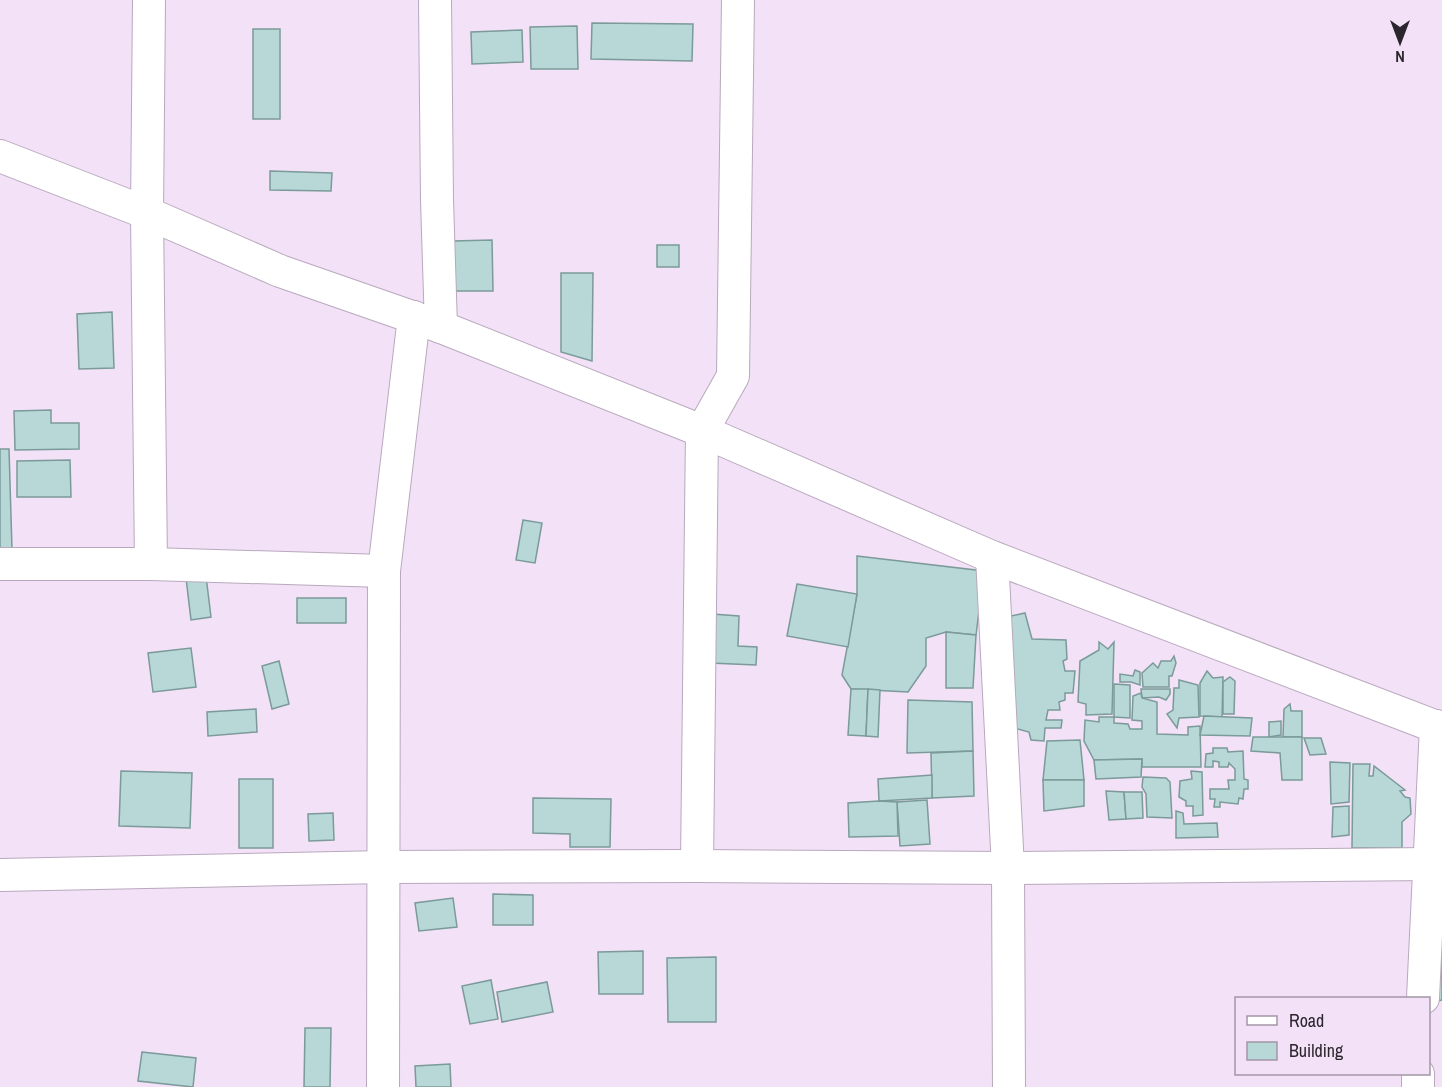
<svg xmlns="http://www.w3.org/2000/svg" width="1442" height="1087" font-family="'Archivo Narrow',sans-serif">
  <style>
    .building { fill: #b7d8d7; stroke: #7b9a99; stroke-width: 1.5 }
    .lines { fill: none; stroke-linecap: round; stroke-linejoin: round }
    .minor-casing { stroke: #b9a9bd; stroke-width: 34 }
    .minor { stroke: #fff; stroke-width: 32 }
  </style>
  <rect width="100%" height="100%" fill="#f2e1f7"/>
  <g class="building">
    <path d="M592,23L693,24L692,61L591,59Z"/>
    <path d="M577,26L578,69H531L530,27Z"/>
    <rect x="253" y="29" width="27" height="90"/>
    <path d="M522,30L523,62L472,64L471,32Z"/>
    <path d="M270,171L332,173L331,191L270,190Z"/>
    <path d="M492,240L493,291H454L453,241Z"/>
    <rect x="657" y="245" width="22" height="22"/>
    <path d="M561,273H593L592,361L561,352Z"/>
    <path d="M112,312L114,368L79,369L77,314Z"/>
    <path d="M51,410V423H79V449L15,450L14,411Z"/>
    <path d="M0,449H9L12,550H0Z"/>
    <path d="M70,460L71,497H17V461Z"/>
    <path d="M523,520L542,523L535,563L516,560Z"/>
    <path d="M857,556L984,571L976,635L946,632L926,638V666L908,692L851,689L842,675L857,594Z"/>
    <path d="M206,576L211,617L191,620L186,578Z"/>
    <path d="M797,584L857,594L848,647L787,636Z"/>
    <rect x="297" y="598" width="49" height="25"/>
    <path d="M1025,613L1032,639L1066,640L1067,659L1063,661L1065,671H1075L1073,693H1065V700L1059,702L1060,710H1048L1046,720H1062L1061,728H1045L1044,741L1031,740L1029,732L1014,728L1011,616Z"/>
    <path d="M712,614L739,616L738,646L757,647L756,665L710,663Z"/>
    <path d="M946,632L976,635L973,688H946Z"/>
    <path d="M1099,642L1108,649L1114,642L1112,714L1086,715V704L1078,702L1080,661L1099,650Z"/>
    <path d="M191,648L196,687L153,692L148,653Z"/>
    <path d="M1174,656L1176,663L1172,676H1169V687H1143L1142,673L1153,663L1158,668L1161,661H1171Z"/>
    <path d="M279,661L289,704L272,709L262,666Z"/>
    <path d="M1135,670L1140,672V685L1131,682H1120V674L1133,676Z"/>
    <path d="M1207,671L1213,678L1223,677L1222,717L1200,716V683Z"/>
    <path d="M1230,677L1235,681L1234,714H1223V682Z"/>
    <path d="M1179,680L1198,685L1199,717L1179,718L1177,728L1167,714L1173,710L1174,688H1179Z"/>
    <path d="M1114,684L1130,685V718L1114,717Z"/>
    <path d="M851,689H868L866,736L848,735Z"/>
    <path d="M868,689L880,690L878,737L866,736Z"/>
    <path d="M1141,689H1170V694L1166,700L1159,697L1142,698Z"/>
    <path d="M1141,693L1142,698L1157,702V734L1188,735V727L1200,726L1201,767H1142V759L1094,760L1084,741L1085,720L1099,722V717H1114V723L1128,724L1130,729H1142V721L1132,720L1133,696Z"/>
    <path d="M908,700L972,702L973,751L907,753Z"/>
    <path d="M1290,704L1291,711H1302V737H1283L1284,709Z"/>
    <path d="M256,709L257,732L208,736L207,712Z"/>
    <path d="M1204,716L1252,718L1250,736L1200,735Z"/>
    <path d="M1281,721V735L1269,737V722Z"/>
    <path d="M1253,737H1302V780H1282L1280,753L1251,751Z"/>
    <path d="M1304,738H1321L1326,754L1310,755Z"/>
    <path d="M1080,740L1084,780H1043L1047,741Z"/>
    <path d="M1213,748H1227L1228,752L1243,751L1244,779L1248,780V789H1244L1243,799L1239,798L1238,804L1220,802V807H1214L1215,799H1210V789H1229L1228,780H1235V769L1229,763L1228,767H1219V762L1213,761V767H1205L1206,754L1213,753Z"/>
    <path d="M973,751L974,796L932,798L931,753Z"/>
    <path d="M1142,759L1141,777L1096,779L1094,760Z"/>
    <path d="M1330,762L1350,763L1349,802L1331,804Z"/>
    <path d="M1353,764H1370L1369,776H1373L1374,766L1405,790L1400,791L1405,797L1410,798L1411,814L1402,822V848H1352Z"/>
    <path d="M121,771L192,773L190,828L119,826Z"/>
    <path d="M1191,771L1202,772L1203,815L1193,816V806H1186V801L1179,797L1180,781L1192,779Z"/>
    <path d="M932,775V798L879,801L878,779Z"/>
    <path d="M1143,777L1166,778L1170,782L1172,818L1147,817L1146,794L1142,787Z"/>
    <rect x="239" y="779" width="34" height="69"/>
    <path d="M1043,780H1084V806L1044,811Z"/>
    <path d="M1106,791L1124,792L1126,819L1109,820Z"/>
    <path d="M1124,792H1142L1143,818L1126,819Z"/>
    <path d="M533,798L611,799L610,847H570V834L533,833Z"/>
    <path d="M927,800L930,844L900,846L897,802Z"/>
    <path d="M879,801L897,802L898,836L849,837L848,803Z"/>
    <path d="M1349,806V835L1332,837L1333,807Z"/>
    <path d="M1176,811L1183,813L1184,824L1217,823L1218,837L1176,838Z"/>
    <path d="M333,813L334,840L309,841L308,814Z"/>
    <path d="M493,894L533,895V925H493Z"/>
    <path d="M453,898L457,927L419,931L415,903Z"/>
    <path d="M1442,930V1000L1434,1002Z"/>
    <path d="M643,951V994H599L598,952Z"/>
    <path d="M716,957V1022H668L667,958Z"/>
    <path d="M491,980L498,1019L470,1024L462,986Z"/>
    <path d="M547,982L553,1012L502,1022L497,992Z"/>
    <path d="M305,1028H331L330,1087H304Z"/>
    <path d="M142,1052L196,1058L193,1087L138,1081Z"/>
    <path d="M450,1064L451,1087H416L415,1066Z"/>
  </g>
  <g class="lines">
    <g class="minor-casing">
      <g id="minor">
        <path d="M149,0L147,213L151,564"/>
        <path d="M435,0L437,200L441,327"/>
        <path d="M0,156L147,213L280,271L441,327L702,431L992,557L1442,729"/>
        <path d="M992,557L1008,868L1009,1087"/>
        <path d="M0,564H151L384,571"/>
        <path d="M697,866L702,431L733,376L738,0"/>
        <path d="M0,875L384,867L697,866L1008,868L1430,864"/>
        <path d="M1423,998L1436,726"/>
        <path d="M383,1087L384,571L414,317"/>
        <path d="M1418,1087V1074"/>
      </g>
    </g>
    <use href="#minor" class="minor"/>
  </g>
  <rect x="1235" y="997" width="195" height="78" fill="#f2e1f7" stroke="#a296a6" stroke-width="1.5"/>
  <rect x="1247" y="1016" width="30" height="9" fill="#ffffff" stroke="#a296a6" stroke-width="1.5"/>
  <text x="1289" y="1027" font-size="18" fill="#2b252d">Road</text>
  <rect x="1247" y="1042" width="30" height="18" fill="#b7d8d7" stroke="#a296a6" stroke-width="1.5"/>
  <text x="1289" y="1057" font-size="18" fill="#2b252d">Building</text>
  <g transform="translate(1400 42) rotate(180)" stroke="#f2e1f7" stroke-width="4.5" paint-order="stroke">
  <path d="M0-4.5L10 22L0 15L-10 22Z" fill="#2b252d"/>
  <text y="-9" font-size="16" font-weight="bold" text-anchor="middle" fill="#2b252d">N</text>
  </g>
</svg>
